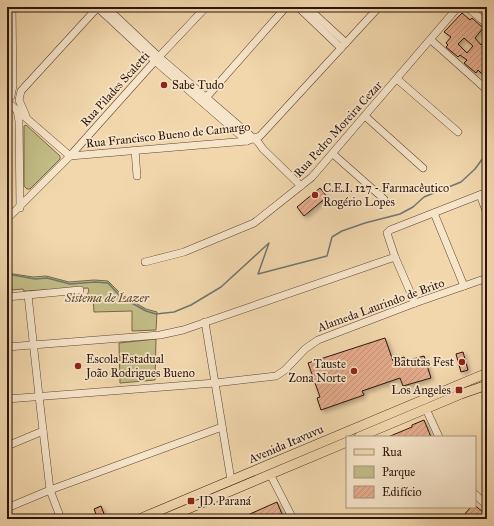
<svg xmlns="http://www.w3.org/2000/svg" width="494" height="526" font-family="'IM FELL Great Primer',serif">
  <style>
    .park { fill: #c2bc85; stroke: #766848 }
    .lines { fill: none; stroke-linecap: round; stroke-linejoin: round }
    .stream { stroke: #6f7770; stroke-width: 1.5 }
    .building { fill: url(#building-hatch); stroke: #2b150b; fill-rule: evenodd; filter: url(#shadow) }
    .minor-casing { stroke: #5d4634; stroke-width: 8 }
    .major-casing { stroke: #2b150b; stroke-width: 10 }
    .minor { stroke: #f7e5ca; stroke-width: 7 }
    .major { stroke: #f2d7ad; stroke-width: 9 }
    .poi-dot { fill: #8f2418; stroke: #f7e5ca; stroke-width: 1.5 }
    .labels { text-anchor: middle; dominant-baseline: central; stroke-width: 3.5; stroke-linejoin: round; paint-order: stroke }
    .poi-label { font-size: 12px; fill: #2b150b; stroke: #f7e5ca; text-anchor: start }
    .street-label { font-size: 12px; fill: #2b150b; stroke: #f7e5ca }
    .park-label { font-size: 12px; font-style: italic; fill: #584730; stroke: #f7e5ca }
  </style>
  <defs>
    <pattern id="building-hatch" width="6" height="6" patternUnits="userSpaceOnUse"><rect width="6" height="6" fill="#e6ac8d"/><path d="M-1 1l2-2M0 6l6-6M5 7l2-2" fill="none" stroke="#c59378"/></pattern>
    <filter id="shadow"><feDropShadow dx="2.5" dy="2.5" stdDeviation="2" flood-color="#0004"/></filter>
  </defs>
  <rect width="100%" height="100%" fill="#f2d7ad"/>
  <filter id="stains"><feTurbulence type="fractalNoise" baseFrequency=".005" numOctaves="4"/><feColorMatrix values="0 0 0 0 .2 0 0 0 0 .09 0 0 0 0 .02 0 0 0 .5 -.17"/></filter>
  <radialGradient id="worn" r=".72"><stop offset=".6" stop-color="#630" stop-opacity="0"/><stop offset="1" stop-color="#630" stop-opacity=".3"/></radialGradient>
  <g class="park">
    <path d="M26,125L60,156V159L30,189H27L24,186V126Z"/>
    <path d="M7,273L33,277L46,276L69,282L94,280L108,281L122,295L146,309L157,312L156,330L132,331V311L94,312L93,298L87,295L89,291L88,288L24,291L23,289L12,290L11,284H7Z"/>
    <path d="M156,339L155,380L120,383L119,343Z"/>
  </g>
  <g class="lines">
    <path class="stream" d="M7,274L35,279L47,278L70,284L95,282L108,283L121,297L146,311L156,314L174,312L191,305L221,287L269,243L258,274L327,256L332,237L342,231L365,223L400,214L413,207L424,197L461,182L475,169L483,158L487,150"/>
  </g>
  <g class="building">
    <path d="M462,13L470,20L472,18L483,28L475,38L481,45L487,37V79L478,70L476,73L464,63L467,60L460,55L458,57L446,47L448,45L446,43L451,37L444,32ZM464,38L473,46L467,53L458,44Z"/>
    <path d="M320,188L327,197L304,216L297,207Z"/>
    <path d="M385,338L393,361L404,357L406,361L424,356L431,378L403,386L400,378L362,391L364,395L321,410L317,398L320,397L308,363Z"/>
    <path d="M463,352L468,370L461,372L456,354Z"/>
    <path d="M424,420L431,437H388L412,427V425Z"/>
    <path d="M277,502L284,519H252L250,514Z"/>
    <path d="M101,506L106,519H98L94,509Z"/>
    <path d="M471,507H477L486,515L482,519H467L463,516Z"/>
  </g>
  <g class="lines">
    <g class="minor-casing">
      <g id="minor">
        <path d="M97,7L155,61L247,141"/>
        <path d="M106,7L159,57L258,142L263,149L301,186"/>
        <path d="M298,7L341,48"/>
        <path d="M307,7L346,43"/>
        <path d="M467,7L487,24"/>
        <path d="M431,40L487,90"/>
        <path d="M397,79L458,132"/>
        <path d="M11,96L13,85L12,7"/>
        <path d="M204,100L286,7"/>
        <path d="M11,105L70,156L247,141L260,136L379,7"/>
        <path d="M17,110L19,121L20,208"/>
        <path d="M26,116L19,100L21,91L98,7"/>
        <path d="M365,116L423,168"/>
        <path d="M135,150L137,176"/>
        <path d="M333,154L384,199"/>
        <path d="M480,195L487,213"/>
        <path d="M434,213L464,286"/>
        <path d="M7,219L70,156L155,61L206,7"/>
        <path d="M145,262L184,252L254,223L312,177L458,7"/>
        <path d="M28,295L39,396L50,490L61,519"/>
        <path d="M7,297L80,290"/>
        <path d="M415,303L395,257L387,233L390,230L487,192"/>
        <path d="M205,322L231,480"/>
        <path d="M7,347L160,335L183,330L395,257"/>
        <path d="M7,399L215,383L276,376L285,370L305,349L318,340L415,303L487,278"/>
        <path d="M426,409L439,437"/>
        <path d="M7,446L43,431"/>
        <path d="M270,474L293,519"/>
        <path d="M475,494L487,506"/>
        <path d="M7,508L50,490L222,427"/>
      </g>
    </g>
    <g class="major-casing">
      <g id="major">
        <path d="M359,437L461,394L487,385"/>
        <path d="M139,519L487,373"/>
        <path d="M164,519L347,442"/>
      </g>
    </g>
    <use href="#minor" class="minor"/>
    <use href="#major" class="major"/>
  </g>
  <g class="poi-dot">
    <circle cx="164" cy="85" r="4"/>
    <circle cx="315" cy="195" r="4"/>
    <circle cx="462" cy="362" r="4"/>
    <circle cx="78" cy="366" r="4"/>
    <circle cx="354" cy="371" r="4"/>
    <rect x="455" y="386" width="8" height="8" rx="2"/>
    <rect x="187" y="497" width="8" height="8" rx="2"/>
  </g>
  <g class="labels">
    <g class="poi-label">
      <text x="172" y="85">Sabe Tudo</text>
      <text x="323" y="188">C.E.I. 127 - Farmacêutico<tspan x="323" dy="14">Rogério Lopes</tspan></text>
      <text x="86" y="359">Escola Estadual<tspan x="86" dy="14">João Rodrigues Bueno</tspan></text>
      <text x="454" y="362" text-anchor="end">Batutas Fest</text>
      <text x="346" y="364" text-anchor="end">Tauste<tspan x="346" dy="14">Zona Norte</tspan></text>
      <text x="451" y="390" text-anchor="end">Los Angeles</text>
      <text x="199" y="501">JD. Paraná</text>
    </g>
    <g class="street-label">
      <text transform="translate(115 89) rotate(-48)">Rua Pilades Scaletti</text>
      <text transform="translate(338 129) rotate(-48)">Rua Pedro Moreira Cezar</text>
      <text transform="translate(168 135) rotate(-6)">Rua Francisco Bueno de Camargo</text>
      <text transform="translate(381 305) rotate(-20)">Alameda Laurindo de Brito</text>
      <text transform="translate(286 444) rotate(-23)">Avenida Itavuvu</text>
    </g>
    <g class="park-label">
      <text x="107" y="298">Sistema de Lazer</text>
    </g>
  </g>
  <rect width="494" height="526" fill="none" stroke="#f2d7ad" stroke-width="24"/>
  <rect x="8" y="8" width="478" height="510" fill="none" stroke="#2b150b" stroke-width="2"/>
  <rect x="12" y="12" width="470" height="502" fill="none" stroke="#2b150b"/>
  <rect x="346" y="436" width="130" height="72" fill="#f7e5ca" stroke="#a5927e"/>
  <rect x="354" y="449" width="20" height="6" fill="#f2d7ad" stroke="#a5927e"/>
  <text x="382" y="456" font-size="12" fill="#2b150b">Rua</text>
  <rect x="354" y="466" width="20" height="12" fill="#c2bc85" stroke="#a5927e"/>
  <text x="382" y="476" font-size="12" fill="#2b150b">Parque</text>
  <rect x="354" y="486" width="20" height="12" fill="url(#building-hatch)" stroke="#a5927e"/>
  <text x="382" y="496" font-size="12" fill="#2b150b">Edifício</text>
  <rect width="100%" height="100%" filter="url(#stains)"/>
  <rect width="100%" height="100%" fill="url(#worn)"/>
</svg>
